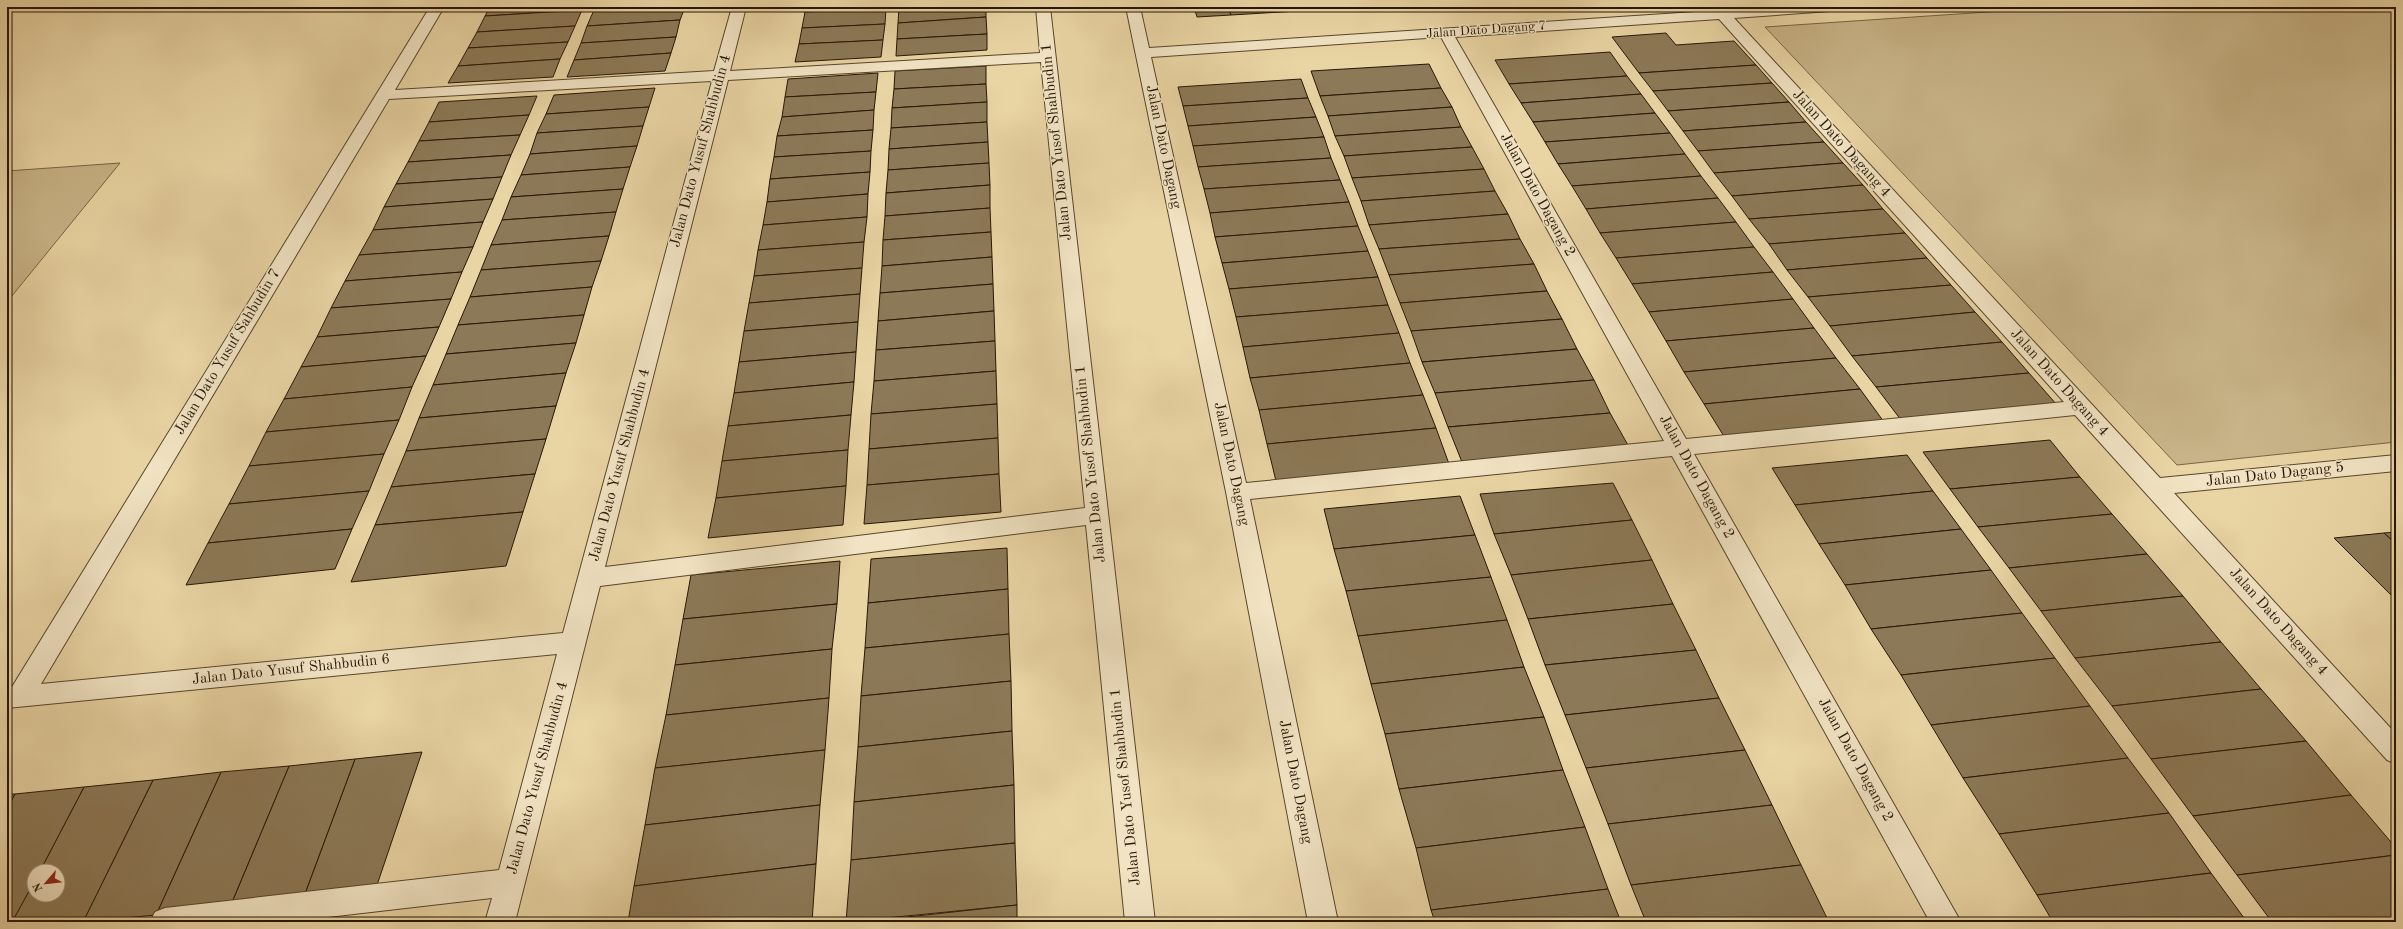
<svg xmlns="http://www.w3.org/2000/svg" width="2403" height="929" font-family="'Old Standard TT',serif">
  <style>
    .green { fill: #c8b488; stroke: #786546 }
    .building { fill: #8c7957; stroke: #271604 }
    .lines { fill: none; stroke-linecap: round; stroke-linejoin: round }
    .minor-casing { stroke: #58462c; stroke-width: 2 }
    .minor { fill: #f1e3c3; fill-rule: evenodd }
    .labels { text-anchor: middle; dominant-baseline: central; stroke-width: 3; stroke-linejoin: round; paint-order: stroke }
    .far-street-label { font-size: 13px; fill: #271604; stroke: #f1e3c3 }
    .street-label { font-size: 15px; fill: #271604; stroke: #f1e3c3 }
  </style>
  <rect width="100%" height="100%" fill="#e9d4a3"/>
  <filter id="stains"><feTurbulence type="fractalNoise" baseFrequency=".005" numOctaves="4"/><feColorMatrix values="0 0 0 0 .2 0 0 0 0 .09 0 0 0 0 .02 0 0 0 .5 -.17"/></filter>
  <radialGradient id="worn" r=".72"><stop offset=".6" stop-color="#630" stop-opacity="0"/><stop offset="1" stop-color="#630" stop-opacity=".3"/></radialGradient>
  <g class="green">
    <path d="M2062,7H2396V442L2177,465L1765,27Z"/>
    <path d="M120,163L7,302V171Z"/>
  </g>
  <g class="building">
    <path d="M490,7H583L582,10L485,16Z"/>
    <path d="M595,7H653L594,10Z"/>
    <path d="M653,7H685L680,20L587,26L594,10Z"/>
    <path d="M806,7H886L805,12Z"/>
    <path d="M899,7H986V17L898,23Z"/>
    <path d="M1194,7H1228L1231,15L1197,17Z"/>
    <path d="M1228,7H1262L1264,13L1231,15Z"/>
    <path d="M1262,7H1296L1298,11L1264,13Z"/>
    <path d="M1296,7H1329L1330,9L1298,11Z"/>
    <path d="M886,8L885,24L802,28L805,12Z"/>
    <path d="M582,10L575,26L477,32L485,16Z"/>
    <path d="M986,17L987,34L897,39L898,23Z"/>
    <path d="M680,20L676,37L581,43L587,26Z"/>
    <path d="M885,24L883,40L799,44L802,28Z"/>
    <path d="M575,26L568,42L468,48L477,32Z"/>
    <path d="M1666,33L1676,45L1734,41L1756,65L1639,73L1612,37Z"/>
    <path d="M987,34V50L896,56L897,39Z"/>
    <path d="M676,37L671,53L574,60L581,43Z"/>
    <path d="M883,40L881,57L795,62L799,44Z"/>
    <path d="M568,42L560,59L458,66L468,48Z"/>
    <path d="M1610,52L1627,76L1509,84L1495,60Z"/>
    <path d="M671,53L665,71L567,77L574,60Z"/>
    <path d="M560,59L553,77L448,83L458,66Z"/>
    <path d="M1429,64L1441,88L1320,96L1311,71Z"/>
    <path d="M1756,65L1772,83L1653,91L1639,73Z"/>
    <path d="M986,66V84L894,89L895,71Z"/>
    <path d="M878,73L876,92L785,97L788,79Z"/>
    <path d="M1627,76L1641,94L1521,103L1509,84Z"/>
    <path d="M1301,79L1308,98L1183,106L1178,87Z"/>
    <path d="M1772,83L1789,102L1668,111L1653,91Z"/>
    <path d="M986,84L987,102L892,108L894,89Z"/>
    <path d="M655,88L649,107L546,114L554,95Z"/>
    <path d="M1441,88L1452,107L1328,116L1320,96Z"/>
    <path d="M876,92L874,110L782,117L785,97Z"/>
    <path d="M1641,94L1655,113L1533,122L1521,103Z"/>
    <path d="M537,96L529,115L429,122L439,102Z"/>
    <path d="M1308,98L1316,117L1188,126L1183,106Z"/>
    <path d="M987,102V122L891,128L892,108Z"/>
    <path d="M1789,102L1806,122L1683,131L1668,111Z"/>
    <path d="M649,107L643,126L537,133L546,114Z"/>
    <path d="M1452,107L1461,127L1335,136L1328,116Z"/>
    <path d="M874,110L873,130L777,136L782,117Z"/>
    <path d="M1655,113L1670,133L1545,142L1533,122Z"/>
    <path d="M529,115L520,135L419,141L429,122Z"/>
    <path d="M1316,117L1324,137L1193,146L1188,126Z"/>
    <path d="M987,122L988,142L889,149L891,128Z"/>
    <path d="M1806,122L1824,142L1698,151L1683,131Z"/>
    <path d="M643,126L637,146L530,154L537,133Z"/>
    <path d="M1461,127L1472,147L1344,156L1335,136Z"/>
    <path d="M873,130L871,151L774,157L777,136Z"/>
    <path d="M1670,133L1685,154L1558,164L1545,142Z"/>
    <path d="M520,135L511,155L408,162L419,141Z"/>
    <path d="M1324,137L1331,158L1198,167L1193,146Z"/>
    <path d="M988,142L989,163L888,170L889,149Z"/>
    <path d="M1824,142L1843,163L1714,173L1698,151Z"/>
    <path d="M637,146L630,167L521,175L530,154Z"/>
    <path d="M1472,147L1484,169L1352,178L1344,156Z"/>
    <path d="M871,151L870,172L770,179L774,157Z"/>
    <path d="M1685,154L1701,176L1572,186L1558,164Z"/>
    <path d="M511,155L502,177L396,184L408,162Z"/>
    <path d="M1331,158L1340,180L1204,189L1198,167Z"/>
    <path d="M989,163L990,185L886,193L888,170Z"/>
    <path d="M1843,163L1863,185L1732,196L1714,173Z"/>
    <path d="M630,167L623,189L511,197L521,175Z"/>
    <path d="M1484,169L1495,191L1361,201L1352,178Z"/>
    <path d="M870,172L868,194L767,202L770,179Z"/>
    <path d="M1701,176L1718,198L1586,209L1572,186Z"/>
    <path d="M502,177L493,199L384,207L396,184Z"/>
    <path d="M1340,180L1349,202L1210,213L1204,189Z"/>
    <path d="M990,185V208L885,216L886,193Z"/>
    <path d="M1863,185L1883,209L1749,219L1732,196Z"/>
    <path d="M623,189L616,212L502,220L511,197Z"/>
    <path d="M1495,191L1508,214L1369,225L1361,201Z"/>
    <path d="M868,194L867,217L763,225L767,202Z"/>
    <path d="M1718,198L1736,222L1600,233L1586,209Z"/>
    <path d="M493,199L483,222L373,230L384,207Z"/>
    <path d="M1349,202L1358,226L1215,237L1210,213Z"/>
    <path d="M990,208L991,232L883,240L885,216Z"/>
    <path d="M1883,209L1905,233L1769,244L1749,219Z"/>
    <path d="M616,212L609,236L491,245L502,220Z"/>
    <path d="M1508,214L1520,239L1379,249L1369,225Z"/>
    <path d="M867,217L864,242L758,250L763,225Z"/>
    <path d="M483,222L473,247L359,255L373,230Z"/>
    <path d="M1736,222L1754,247L1616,258L1600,233Z"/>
    <path d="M1358,226L1368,251L1222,263L1215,237Z"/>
    <path d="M991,232L992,257L882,266L883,240Z"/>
    <path d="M1905,233L1927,258L1787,270L1769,244Z"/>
    <path d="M609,236L601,261L481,270L491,245Z"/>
    <path d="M1520,239L1534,264L1389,275L1379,249Z"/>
    <path d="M864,242L862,268L754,276L758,250Z"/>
    <path d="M473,247L462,272L345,281L359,255Z"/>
    <path d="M1754,247L1773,272L1632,284L1616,258Z"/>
    <path d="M1368,251L1378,277L1229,289L1222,263Z"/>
    <path d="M992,257L993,284L880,293L882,266Z"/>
    <path d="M1927,258L1951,285L1808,297L1787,270Z"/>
    <path d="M601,261L592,287L470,297L481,270Z"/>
    <path d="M1534,264L1547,291L1400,303L1389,275Z"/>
    <path d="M862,268L860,294L749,303L754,276Z"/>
    <path d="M462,272L451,299L331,308L345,281Z"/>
    <path d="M1773,272L1793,299L1649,312L1632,284Z"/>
    <path d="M1378,277L1388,305L1236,317L1229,289Z"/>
    <path d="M993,284L994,311L878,321L880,293Z"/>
    <path d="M1951,285L1975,312L1830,326L1808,297Z"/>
    <path d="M592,287L584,315L458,325L470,297Z"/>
    <path d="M1547,291L1562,319L1411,331L1400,303Z"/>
    <path d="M860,294L858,322L744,331L749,303Z"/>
    <path d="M451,299L439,327L317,337L331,308Z"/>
    <path d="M1793,299L1814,328L1666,341L1649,312Z"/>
    <path d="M1388,305L1399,333L1243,347L1236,317Z"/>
    <path d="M994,311L995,341L876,350L878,321Z"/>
    <path d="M1975,312L2002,342L1852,356L1830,326Z"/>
    <path d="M584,315L576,343L446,354L458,325Z"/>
    <path d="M1562,319L1577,349L1422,362L1411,331Z"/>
    <path d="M858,322L856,352L739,362L744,331Z"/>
    <path d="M439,327L426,356L301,367L317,337Z"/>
    <path d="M1814,328L1836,358L1684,372L1666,341Z"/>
    <path d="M1399,333L1410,363L1250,378L1243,347Z"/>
    <path d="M995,341L996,371L874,381L876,350Z"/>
    <path d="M2002,342L2029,373L1876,387L1852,356Z"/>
    <path d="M576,343L566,373L433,385L446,354Z"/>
    <path d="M1577,349L1594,380L1435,393L1422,362Z"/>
    <path d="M856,352L854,382L734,393L739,362Z"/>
    <path d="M426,356L412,387L284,399L301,367Z"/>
    <path d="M1836,358L1860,389L1704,404L1684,372Z"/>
    <path d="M1410,363L1423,395L1259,410L1250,378Z"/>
    <path d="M996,371L997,404L871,414L874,381Z"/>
    <path d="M566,373L556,406L419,418L433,385Z"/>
    <path d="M2029,373L2057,405L1901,420L1876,387Z"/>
    <path d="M1594,380L1610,413L1448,427L1435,393Z"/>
    <path d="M854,382L851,415L728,426L734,393Z"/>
    <path d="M412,387L399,420L266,432L284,399Z"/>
    <path d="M1860,389L1884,422L1725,438L1704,404Z"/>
    <path d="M1423,395L1436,428L1267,444L1259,410Z"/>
    <path d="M997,404L998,438L869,449L871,414Z"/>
    <path d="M556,406L546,439L406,451L419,418Z"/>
    <path d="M1610,413L1629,447L1462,462L1448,427Z"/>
    <path d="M851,415L848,450L722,461L728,426Z"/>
    <path d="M399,420L384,454L249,466L266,432Z"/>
    <path d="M1436,428L1449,464L1276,481L1267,444Z"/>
    <path d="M998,438L999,474L867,485L869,449Z"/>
    <path d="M546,439L535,474L391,487L406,451Z"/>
    <path d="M2050,440L2080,477L1950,489L1923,452Z"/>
    <path d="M848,450L846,486L716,498L722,461Z"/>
    <path d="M384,454L369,491L229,504L249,466Z"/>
    <path d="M1907,455L1933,491L1795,505L1772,468Z"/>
    <path d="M535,474L523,512L375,525L391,487Z"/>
    <path d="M999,474L1001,512L864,524L867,485Z"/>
    <path d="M2080,477L2112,514L1978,527L1950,489Z"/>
    <path d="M1613,483L1632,520L1494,534L1480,494Z"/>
    <path d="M846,486L843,525L708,538L716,498Z"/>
    <path d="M369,491L352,529L208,543L229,504Z"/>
    <path d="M1933,491L1961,529L1819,544L1795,505Z"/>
    <path d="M1460,496L1475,535L1334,549L1324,509Z"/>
    <path d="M523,512L506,566L351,582L375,525Z"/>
    <path d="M2112,514L2147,554L2009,568L1978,527Z"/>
    <path d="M1632,520L1652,560L1511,575L1494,534Z"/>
    <path d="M352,529L335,569L186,585L208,543Z"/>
    <path d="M1961,529L1991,570L1845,585L1819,544Z"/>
    <path d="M2396,532V544L2384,533Z"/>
    <path d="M2384,533L2396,544V600L2334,538Z"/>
    <path d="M1475,535L1491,577L1346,591L1334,549Z"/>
    <path d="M1007,548L1008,589L868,603L871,559Z"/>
    <path d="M2147,554L2183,596L2041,611L2009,568Z"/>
    <path d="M1652,560L1673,604L1528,619L1511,575Z"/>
    <path d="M840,561L837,604L683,619L691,575Z"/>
    <path d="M1991,570L2022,613L1871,629L1845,585Z"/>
    <path d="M1491,577L1507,620L1358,636L1346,591Z"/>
    <path d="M1008,589L1009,634L865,648L868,603Z"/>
    <path d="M2183,596L2221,642L2075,658L2041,611Z"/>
    <path d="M837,604L832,649L675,665L683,619Z"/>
    <path d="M1673,604L1696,650L1545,665L1528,619Z"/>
    <path d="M2022,613L2055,658L1901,675L1871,629Z"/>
    <path d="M1507,620L1524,667L1371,684L1358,636Z"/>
    <path d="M1009,634L1011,681L861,696L865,648Z"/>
    <path d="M2221,642L2261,689L2112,706L2075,658Z"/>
    <path d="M832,649L829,698L666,715L675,665Z"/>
    <path d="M1696,650L1719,698L1565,715L1545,665Z"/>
    <path d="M2055,658L2090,706L1931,725L1901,675Z"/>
    <path d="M1524,667L1544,717L1385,734L1371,684Z"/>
    <path d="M1011,681L1012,731L858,747L861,696Z"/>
    <path d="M2261,689L2306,741L2151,759L2112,706Z"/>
    <path d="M829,698L825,750L655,768L666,715Z"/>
    <path d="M1719,698L1745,750L1586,768L1565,715Z"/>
    <path d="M2090,706L2128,758L1963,778L1931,725Z"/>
    <path d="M1544,717L1563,770L1399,789L1385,734Z"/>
    <path d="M1012,731L1014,785L854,802L858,747Z"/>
    <path d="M2306,741L2351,795L2193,816L2151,759Z"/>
    <path d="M825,750L820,805L645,825L655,768Z"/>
    <path d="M1745,750L1772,805L1608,824L1586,768Z"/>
    <path d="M422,752L375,891L303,899L355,759Z"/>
    <path d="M2128,758L2169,813L1999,834L1963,778Z"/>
    <path d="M355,759L303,899L230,907L289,766Z"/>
    <path d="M289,766L230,907L156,915L221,772Z"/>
    <path d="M1563,770L1585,827L1416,848L1399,789Z"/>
    <path d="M221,772L156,915L83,922L153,780Z"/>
    <path d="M153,780L83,922H12L34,882V895H58V871H40L84,787Z"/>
    <path d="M1014,785L1015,843L851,860L854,802Z"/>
    <path d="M84,787L40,871H34V882L12,922H7V808L15,794Z"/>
    <path d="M7,794H15L7,808Z"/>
    <path d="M2351,795L2396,848V855L2237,875L2193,816Z"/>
    <path d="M820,805L816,864L634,886L645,825Z"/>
    <path d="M1772,805L1801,865L1631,885L1608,824Z"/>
    <path d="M2169,813L2211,873L2037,895L1999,834Z"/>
    <path d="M1585,827L1608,889L1431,910L1416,848Z"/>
    <path d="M1015,843L1017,905L846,922L851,860Z"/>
    <path d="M2396,855V922H2272L2237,875Z"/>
    <path d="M816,864L812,922H628L634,886Z"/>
    <path d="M1801,865L1829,922H1646L1631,885Z"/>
    <path d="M2211,873L2247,922H2053L2037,895Z"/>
    <path d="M1608,889L1621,922H1435L1431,910Z"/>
    <path d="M1017,905V922H861Z"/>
    <path d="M368,919L367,922H336Z"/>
  </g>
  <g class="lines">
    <g class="minor-casing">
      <g id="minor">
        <path d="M430,7H444L395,90L714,71L732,7H746L730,71L1040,53L1036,7H1050L1155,922H1125L1086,525L600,586L515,922H485L492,898L285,922H150L155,912L165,908L499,870L557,654L7,708V688L12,687ZM1041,62L1085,508L605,567L728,80ZM712,81L563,633L41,684L389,99Z"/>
        <path d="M1126,7H1140L1149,48L1711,11L1709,7H1724L1726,10L1765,7H1837L1830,11L1734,18L2160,478L2396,455V471L2174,493L2396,734V764L2387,760L2075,415L1694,454L1961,922H1930L1672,456L1250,499L1338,922H1308L1226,492ZM1719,19L2064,402L1686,439L1455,37ZM1441,37L1664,441L1246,483L1151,57Z"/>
      </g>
    </g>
    <use href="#minor" class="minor"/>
  </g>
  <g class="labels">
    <g class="far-street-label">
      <text transform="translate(1486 30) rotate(-4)">Jalan Dato Dagang 7</text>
    </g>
    <g class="street-label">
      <text transform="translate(1057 142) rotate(-96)">Jalan Dato Yusof Shahbudin 1</text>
      <text transform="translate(1841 144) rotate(48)">Jalan Dato Dagang 4</text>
      <text transform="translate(1163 147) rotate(78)">Jalan Dato Dagang</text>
      <text transform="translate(701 151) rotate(-75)">Jalan Dato Yusuf Shahbudin 4</text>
      <text transform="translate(1537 195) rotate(61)">Jalan Dato Dagang 2</text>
      <text transform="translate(228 352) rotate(-59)">Jalan Dato Yusuf Sahbudin 7</text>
      <text transform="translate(2059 383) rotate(48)">Jalan Dato Dagang 4</text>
      <text transform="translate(1091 464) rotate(-96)">Jalan Dato Yusof Shahbudin 1</text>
      <text transform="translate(1231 464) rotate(78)">Jalan Dato Dagang</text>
      <text transform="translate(620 465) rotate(-75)">Jalan Dato Yusuf Shahbudin 4</text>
      <text transform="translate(2275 475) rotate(-6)">Jalan Dato Dagang 5</text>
      <text transform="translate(1696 477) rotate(61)">Jalan Dato Dagang 2</text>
      <text transform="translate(2278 622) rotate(48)">Jalan Dato Dagang 4</text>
      <text transform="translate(291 670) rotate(-6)">Jalan Dato Yusuf Shahbudin 6</text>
      <text transform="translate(1855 760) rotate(61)">Jalan Dato Dagang 2</text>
      <text transform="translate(538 778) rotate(-75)">Jalan Dato Yusuf Shahbudin 4</text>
      <text transform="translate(1295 782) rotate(79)">Jalan Dato Dagang</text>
      <text transform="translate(1126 787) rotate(-96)">Jalan Dato Yusof Shahbudin 1</text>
    </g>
  </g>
  <rect width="2403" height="929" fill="none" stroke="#e9d4a3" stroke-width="24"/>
  <rect x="8" y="8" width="2387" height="913" fill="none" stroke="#271604" stroke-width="2"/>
  <rect x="12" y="12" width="2379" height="905" fill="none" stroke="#271604"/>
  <g transform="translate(46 883) rotate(242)"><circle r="19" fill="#f1e3c3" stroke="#a09177"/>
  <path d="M0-3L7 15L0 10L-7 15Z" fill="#8f2418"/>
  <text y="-6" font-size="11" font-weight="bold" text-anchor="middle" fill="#271604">N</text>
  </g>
  <rect width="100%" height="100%" filter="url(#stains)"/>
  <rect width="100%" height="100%" fill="url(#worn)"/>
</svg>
